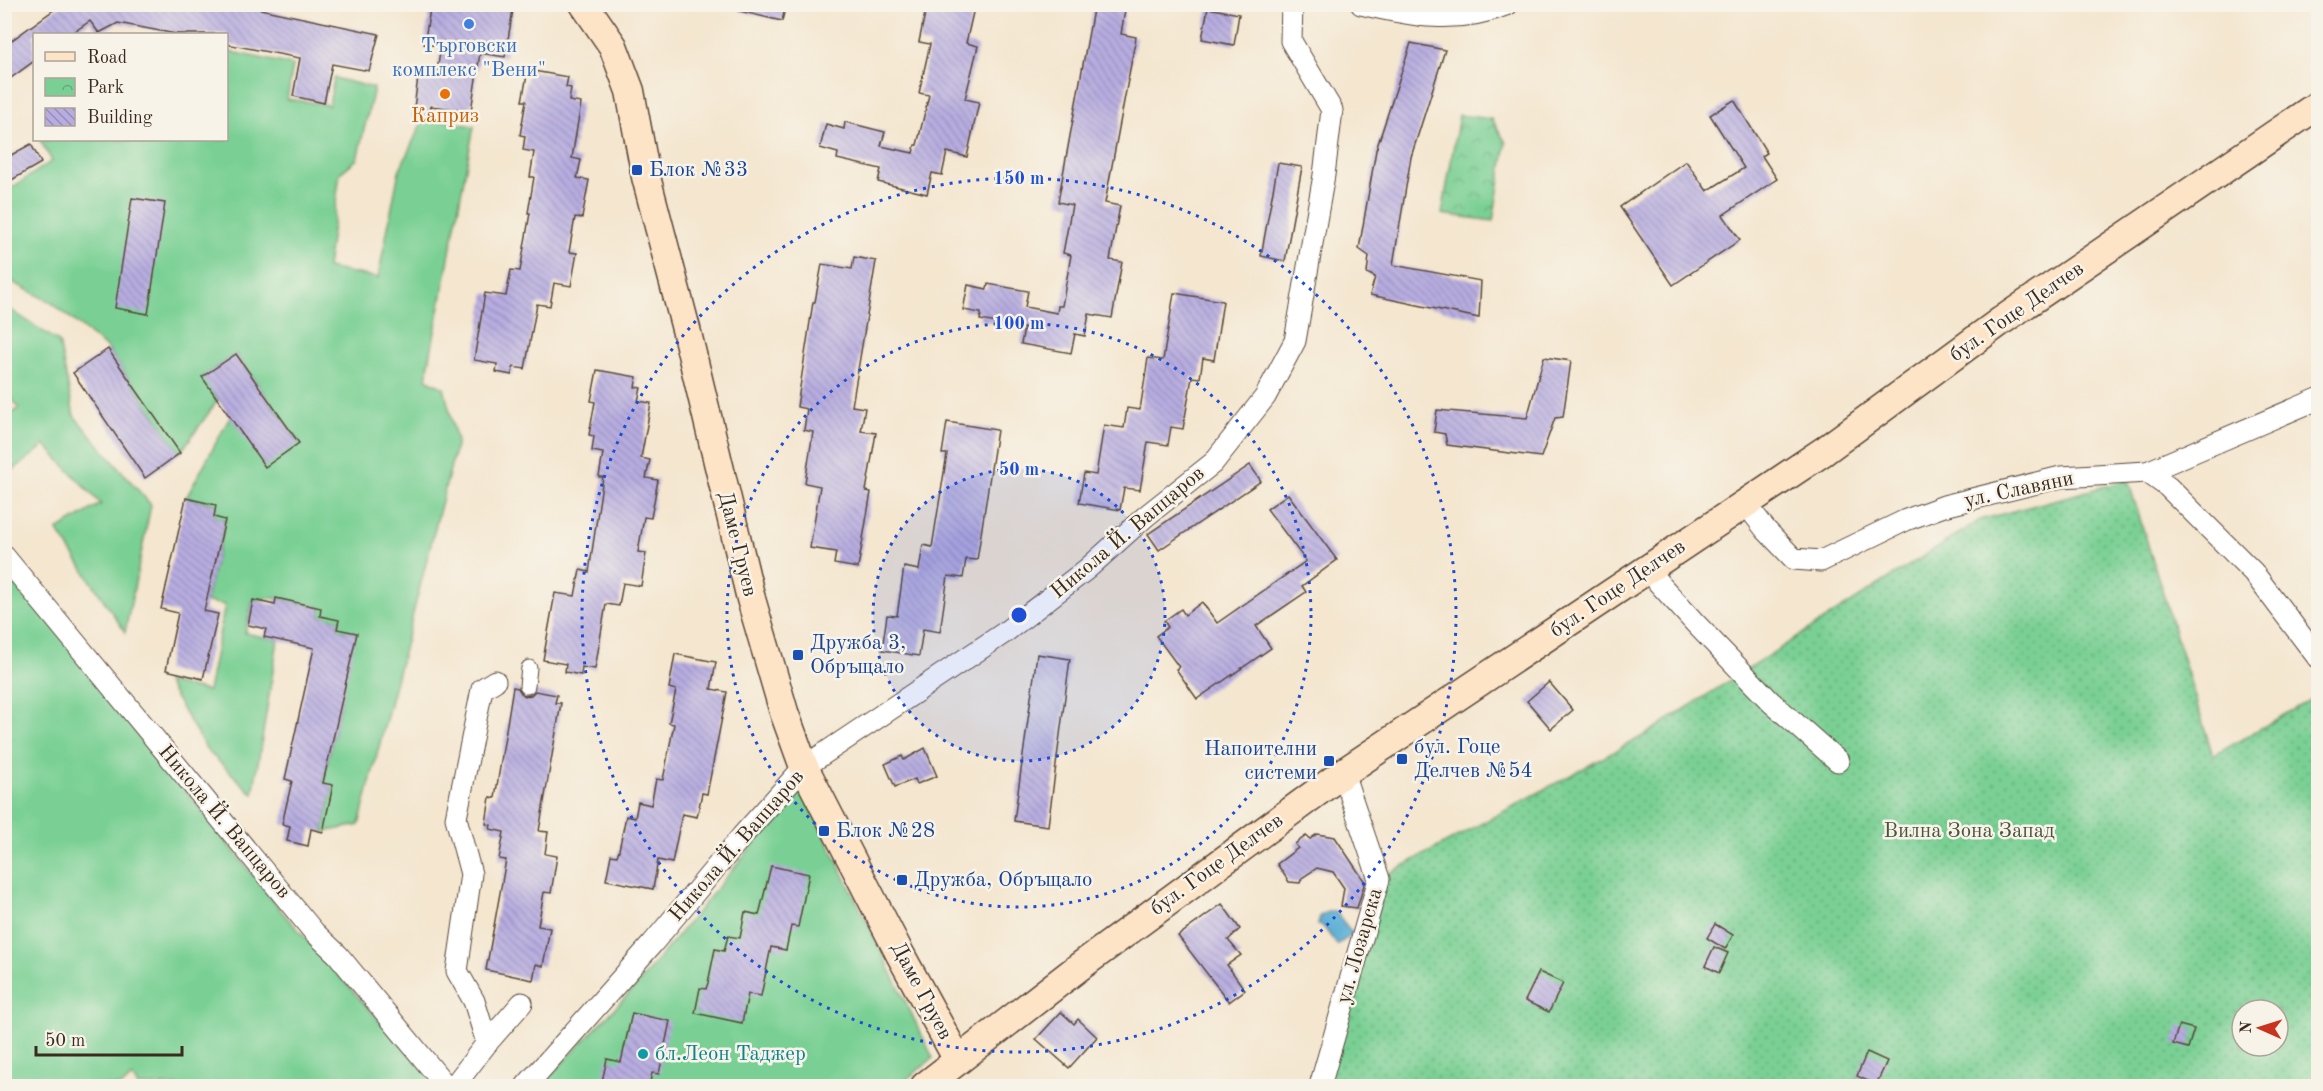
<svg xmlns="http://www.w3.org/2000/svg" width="2323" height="1091" font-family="'Old Standard TT',serif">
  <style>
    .grass { fill: #7ad094; stroke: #5a7d59; stroke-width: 1.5 }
    .park { fill: url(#park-crowns); stroke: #5a7d59; stroke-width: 1.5 }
    .garden { fill: url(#garden-dots); stroke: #5a7d59; stroke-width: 1.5; fill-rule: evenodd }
    .water { fill: #58add4; stroke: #4a6c79; stroke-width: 1.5 }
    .building { fill: url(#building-back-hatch) }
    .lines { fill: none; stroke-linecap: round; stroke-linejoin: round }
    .pedestrian-casing { stroke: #574639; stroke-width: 17 }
    .minor-casing { stroke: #574639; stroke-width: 23 }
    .secondary-casing { stroke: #574639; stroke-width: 31 }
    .pedestrian { stroke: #fff; stroke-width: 15 }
    .minor { stroke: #fff; stroke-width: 21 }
    .secondary { stroke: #fee4c6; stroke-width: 28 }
    .ring { fill: none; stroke: #1d4ed8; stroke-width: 3; stroke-dasharray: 3 6 }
    .shop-dot { fill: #3f7fe0; stroke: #f7f3e8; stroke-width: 2 }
    .food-dot { fill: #e8710a; stroke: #f7f3e8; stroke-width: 2 }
    .transit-dot { fill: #1a4fb4; stroke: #f7f3e8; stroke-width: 2 }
    .culture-dot { fill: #0f9aa8; stroke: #f7f3e8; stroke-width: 2 }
    .labels { text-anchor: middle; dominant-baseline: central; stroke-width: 5; stroke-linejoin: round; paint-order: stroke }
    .shop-label { font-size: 21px; fill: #366cbe; stroke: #f7f3e8 }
    .food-label { font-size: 21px; fill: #c56008; stroke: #f7f3e8 }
    .transit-label { font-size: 21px; fill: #164399; stroke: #f7f3e8; text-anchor: start }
    .street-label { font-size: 21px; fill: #3b2a1e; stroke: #f7f3e8 }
    .park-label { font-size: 21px; fill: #4b543c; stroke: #f7f3e8 }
    .culture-label { font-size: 21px; fill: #0d838f; stroke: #f7f3e8; text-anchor: start }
    .centre { fill: #1d4ed8; stroke: #f7f3e8; stroke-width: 3 }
    .ring-label { font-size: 18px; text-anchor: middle; font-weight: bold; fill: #1d4ed8; stroke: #f7f3e8; stroke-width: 5; stroke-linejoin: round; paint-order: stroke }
  </style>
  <defs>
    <pattern id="park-crowns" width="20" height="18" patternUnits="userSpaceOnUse" patternTransform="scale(1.5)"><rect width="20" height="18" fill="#7ad094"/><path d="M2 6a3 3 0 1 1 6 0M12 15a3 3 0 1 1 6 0" fill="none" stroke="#65a978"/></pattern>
    <pattern id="garden-dots" width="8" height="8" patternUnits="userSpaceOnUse" patternTransform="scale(1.5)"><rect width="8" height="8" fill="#7ad094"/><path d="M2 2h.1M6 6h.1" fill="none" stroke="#65a978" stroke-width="1.8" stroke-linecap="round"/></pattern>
    <pattern id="building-back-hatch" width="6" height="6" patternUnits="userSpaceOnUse" patternTransform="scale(1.5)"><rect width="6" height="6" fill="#b8ade1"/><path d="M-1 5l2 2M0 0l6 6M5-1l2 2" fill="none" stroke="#978db6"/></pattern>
  </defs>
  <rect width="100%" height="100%" fill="#f7f3e8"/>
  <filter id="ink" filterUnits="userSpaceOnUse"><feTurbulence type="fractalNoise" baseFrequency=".0167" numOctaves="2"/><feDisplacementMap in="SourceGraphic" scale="12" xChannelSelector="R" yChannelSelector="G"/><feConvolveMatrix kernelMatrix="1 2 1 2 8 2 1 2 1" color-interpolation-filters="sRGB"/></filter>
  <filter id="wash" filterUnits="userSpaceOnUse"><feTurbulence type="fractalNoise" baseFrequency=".008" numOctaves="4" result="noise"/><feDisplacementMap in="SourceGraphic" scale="24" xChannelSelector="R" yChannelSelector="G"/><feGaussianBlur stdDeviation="1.35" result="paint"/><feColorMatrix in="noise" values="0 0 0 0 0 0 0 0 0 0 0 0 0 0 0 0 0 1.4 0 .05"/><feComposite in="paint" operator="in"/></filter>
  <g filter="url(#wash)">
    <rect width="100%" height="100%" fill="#f4e6cf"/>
    <g class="grass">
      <path d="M227,51L293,65L287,99L329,105L334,78L374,88L357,159L340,173L327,268L378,278L399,171L424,118L474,126L426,379L444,388L457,442L359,825L323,832L333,786L323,783L356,633L337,629L339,620L320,616L321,608L276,598L253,600L245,633L278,640L253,794L207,750L166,682L208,691L225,605L206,602L225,520L214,517L216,504L186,498L230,417L299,442L236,354L203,377L218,400L180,453L108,349L52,303L5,278L4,193L52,161L40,140H226Z"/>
      <path d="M5,306L59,342L74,416L151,505L125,632L57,530L101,504L45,445L12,471L5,462V419L19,408L5,389Z"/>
      <path d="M4,586H23L283,913L438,1086H138L132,1077L122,1086H5Z"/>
      <path d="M801,787L933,1058L898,1086H541L636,986Z"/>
    </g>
    <path class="park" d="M1459,115L1492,119L1506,143L1493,221L1442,214Z"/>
    <path class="garden" d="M2128,480L2213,756L2318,695V1086H1321L1379,879L1643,736L1980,520ZM2242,1010H2278V1046H2242Z"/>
    <path class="water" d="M1330,911H1335L1353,934L1337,945L1323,926L1318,925L1320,916Z"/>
    <g id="blocks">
      <g class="building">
        <path d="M62,4H236L379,34L369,71L332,64L324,103L293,96L300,58L226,44V34H176L118,23L99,33L90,21L71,34H34V61L4,83V46Z"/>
        <path d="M431,4H514L505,57L480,53L471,111L431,106L429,118L413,116L418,77L436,78L441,46L424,44Z"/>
        <path d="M739,4H786L782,21L739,11Z"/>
        <path d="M927,4H975L966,43L978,46L965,99L979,102L967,157L947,152L942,175L932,173L927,194L878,182L881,169L837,159L838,153L820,148L826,124L844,129L845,122L885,132L881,146L913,153L915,145H917L929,95L919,93L930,44L919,42Z"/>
        <path d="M1094,4H1126L1121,34L1136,37L1105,203L1120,206L1110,260L1122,262L1112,318L1089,314L1085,336L1075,334L1071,353L1021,344L1024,328L980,320L981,313L963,310L968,285L987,289L988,284L1028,291L1025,307L1057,313L1058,306H1062L1071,255L1063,253L1072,205L1058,202Z"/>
        <path d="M1208,8L1239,14L1234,45L1202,39Z"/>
        <path d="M1411,43L1445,50L1411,157L1393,265L1481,281L1479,318L1370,295L1375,277L1367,273L1369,256L1359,249L1376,150Z"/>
        <path d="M528,70L568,77L566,87L571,88L569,101L581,103L572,158L581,160L577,178L589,180L582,218L575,217L569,252L577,253L571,286L554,283L550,306L537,304L525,369L513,367L512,375L496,372L497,364L474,360L485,293L506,296L511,270L520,271L530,213H528L534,177H530L534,152L523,150L525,136L520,135L526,101H522Z"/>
        <path d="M1734,100L1767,153L1762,156L1777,179L1723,215L1740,240L1673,285L1620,207L1686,161L1707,191L1744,168L1710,115Z"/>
        <path d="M31,144L41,163L10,181L4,171V159Z"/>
        <path d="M1278,163L1302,167L1285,261L1261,256Z"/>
        <path d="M132,198L165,203L148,314L115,308Z"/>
        <path d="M854,257L876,261L852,406L865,408L861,431L876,433L866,491L871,492L858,568L834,564L836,552L810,548L820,486L805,483L813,432L804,430L807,409L797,407L813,302H815L822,264L852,269Z"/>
        <path d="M1174,293L1223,301L1214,360L1203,358L1200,378L1192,377L1183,429L1171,427L1168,445L1148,442L1140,490L1124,488L1120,510L1079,503L1084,473L1096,475L1104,425L1124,428L1127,408L1140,410L1148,358L1163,360Z"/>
        <path d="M108,349L180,453L145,478L73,373Z"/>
        <path d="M236,354L299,443L265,467L202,377Z"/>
        <path d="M1544,357L1571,361L1563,417L1555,418L1541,457L1447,445L1445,434L1434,432L1437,410L1527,418Z"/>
        <path d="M597,370L637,377L635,387L641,388L638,401L651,403L641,458L650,460L646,478L658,480L651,518L644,517L638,552L646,553L641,586L623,583L619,606L606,604L595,669L582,667L581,675L565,672L566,664L543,660L555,593L575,596L580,570L589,572L603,477H599L603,453L592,451L594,436L589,435L595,402L591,401Z"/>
        <path d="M947,422L997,430L977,560L966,559L963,578L948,576L940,632L923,629L919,656L882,650L887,615L897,616L904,567L919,570L923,545L932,547L947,454H942Z"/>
        <path d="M1250,465L1261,481L1159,550L1148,534Z"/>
        <path d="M1288,494L1337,560L1302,586L1306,592L1256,626L1271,648L1197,699L1176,669L1179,667L1156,636L1168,627L1164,621L1181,609L1185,615L1202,602L1217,623L1306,561L1267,509Z"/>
        <path d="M186,498L216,505L214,517L225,520L204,611L218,614L203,679L166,670L178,613L161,609Z"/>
        <path d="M276,598L321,608L320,616L339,620L337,629L357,633L323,783L333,785L323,832L311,829L308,846L287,841L290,826L282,824L292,781L285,779L314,648L264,637L266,629L248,625L253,600L275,605Z"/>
        <path d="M675,654L716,662L711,689L727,692L707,794L702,793L697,817L682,814L672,863L658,860L653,889L606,880L611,855L617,856L619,850L626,816L635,818L638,802L651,805L656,779L663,780L674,724L669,723L676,690L669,688Z"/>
        <path d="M1037,654L1070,659L1048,826L1014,821Z"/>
        <path d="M1549,682L1573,710L1551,729L1527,701Z"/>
        <path d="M513,687L518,688L521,693L525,696L531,695L535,691L557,695L555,703H561L539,831L548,832L545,854L557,856L551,893L544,892L538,926L550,928L543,966L536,964L533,980L486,970L506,860L499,859L504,832L490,829L491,825L486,824L490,797L495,798Z"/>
        <path d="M925,748L937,776L917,784L915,779L895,787L885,764L902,756L904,760Z"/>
        <path d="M1317,834L1335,837L1365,882L1357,908L1341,906L1344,888L1333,872L1317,868L1302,878L1300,883L1289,882L1277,864L1298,848L1295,844L1306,836L1310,839Z"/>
        <path d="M771,866L809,874L798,927L791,926L786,950L771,947L761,996L748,994L742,1023L695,1013L700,988L706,989L708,983L715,949L724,951L728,936L740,938L745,912L759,915Z"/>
        <path d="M1222,904L1240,929L1228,940L1241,955L1227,965L1245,990L1229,1002L1178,936Z"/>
        <path d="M1715,924L1733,935L1725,949L1707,938Z"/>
        <path d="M1714,947L1728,953L1719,973L1705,966Z"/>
        <path d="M1539,972L1563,983L1549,1012L1525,1001Z"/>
        <path d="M1061,1012L1074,1024L1078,1019L1097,1037L1069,1068L1036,1039Z"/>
        <path d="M632,1013L670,1021L659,1074L652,1073L649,1086H601L607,1059L621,1062Z"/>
        <path d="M2179,1025L2194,1029L2188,1048L2173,1044Z"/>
        <path d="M1867,1052L1887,1061L1876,1085L1857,1076Z"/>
      </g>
    </g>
  </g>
  <g filter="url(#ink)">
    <use href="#blocks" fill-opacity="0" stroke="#574639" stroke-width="1.5"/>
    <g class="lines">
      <g class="pedestrian-casing">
        <path id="pedestrian" d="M527,686L529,668"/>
      </g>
      <g class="minor-casing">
        <g id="minor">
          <path d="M1361,4C1412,16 1457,25 1508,4"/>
          <path d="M2147,472L2318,399"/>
          <path d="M1746,504L1766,530L1794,559L1821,561L1906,520L1944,506L2061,477L2147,472L2168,487L2253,572L2318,658"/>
          <path d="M4,556L314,932L338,955L446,1086"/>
          <path d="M1646,569L1695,623L1771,702L1838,761"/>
          <path d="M487,1043L474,1001L457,971L471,874L456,818L482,689L495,681"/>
          <path d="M454,1086L487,1043L522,1003"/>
          <path d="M526,1086L652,944L742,836L804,767L1004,633L1087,569L1146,516L1213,463L1265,397L1295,341L1324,175L1332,110L1291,41L1292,4"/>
          <path d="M1320,1086L1379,879L1343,773"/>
        </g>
      </g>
      <g class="secondary-casing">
        <g id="secondary">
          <path d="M584,4L613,46L630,91L646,177L686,329L751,599L784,712L804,767L900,954L958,1060"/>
          <path d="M925,1086L1079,967L1343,773L1824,451L2001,321L2318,105"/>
        </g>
      </g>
      <use href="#pedestrian" class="pedestrian"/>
      <use href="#minor" class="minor"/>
      <use href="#secondary" class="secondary"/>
    </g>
  </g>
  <circle cx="1019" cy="615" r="146" fill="#1d4ed8" fill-opacity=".12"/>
  <g class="ring">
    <circle cx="1019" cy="615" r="146"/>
    <circle cx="1019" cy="615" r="292"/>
    <circle cx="1019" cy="615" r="437"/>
  </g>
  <circle class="shop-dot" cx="469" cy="24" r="6"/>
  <circle class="food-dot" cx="445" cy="94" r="6"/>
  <g class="transit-dot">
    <rect x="631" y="164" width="12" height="12" rx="3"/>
    <rect x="792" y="649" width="12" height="12" rx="3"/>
    <rect x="1396" y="753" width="12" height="12" rx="3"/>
    <rect x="1323" y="755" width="12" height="12" rx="3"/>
    <rect x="818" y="825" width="12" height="12" rx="3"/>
    <rect x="896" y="874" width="12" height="12" rx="3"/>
  </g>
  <circle class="culture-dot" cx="643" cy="1054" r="6"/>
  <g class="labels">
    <g class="shop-label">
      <text x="469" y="46">Търговски<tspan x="469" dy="24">комплекс "Вени"</tspan></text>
    </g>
    <g class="food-label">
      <text x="445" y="116">Каприз</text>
    </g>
    <g class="transit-label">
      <text x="649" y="170">Блок №33</text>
      <text x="810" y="643">Дружба 3,<tspan x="810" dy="24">Обръщало</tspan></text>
      <text x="1414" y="747">бул. Гоце<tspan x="1414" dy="24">Делчев №54</tspan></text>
      <text x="1317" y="749" text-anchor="end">Напоителни<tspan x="1317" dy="24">системи</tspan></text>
      <text x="836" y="831">Блок №28</text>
      <text x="914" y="880">Дружба, Обръщало</text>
    </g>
    <g class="street-label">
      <text transform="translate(2017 312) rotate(-35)">бул. Гоце Делчев</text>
      <text transform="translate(2019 490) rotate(-12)">ул. Славяни</text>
      <text transform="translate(1128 533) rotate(-40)">Никола Й. Вапцаров</text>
      <text transform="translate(737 544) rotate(76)">Даме Груев</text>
      <text transform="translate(1618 589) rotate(-34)">бул. Гоце Делчев</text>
      <text transform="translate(224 822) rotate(50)">Никола Й. Вапцаров</text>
      <text transform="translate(737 846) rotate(-49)">Никола Й. Вапцаров</text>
      <text transform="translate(1217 865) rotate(-36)">бул. Гоце Делчев</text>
      <text transform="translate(1360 946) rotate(-74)">ул. Лозарска</text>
      <text transform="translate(921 991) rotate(62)">Даме Груев</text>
    </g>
    <g class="park-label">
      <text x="1969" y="831">Вилна Зона Запад</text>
    </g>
    <g class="culture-label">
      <text x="655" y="1054">бл.Леон Таджер</text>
    </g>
  </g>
  <circle cx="1019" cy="615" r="9" class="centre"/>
  <g class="ring-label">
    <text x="1019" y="184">150 m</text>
    <text x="1019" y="329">100 m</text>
    <text x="1019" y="475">50 m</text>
  </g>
  <rect width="2323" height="1091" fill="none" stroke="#f7f3e8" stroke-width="24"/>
  <rect x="33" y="33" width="195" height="108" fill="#f7f3e8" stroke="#aca397" stroke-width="1.5"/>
  <rect x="45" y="52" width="30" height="9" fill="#fee4c6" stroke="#aca397" stroke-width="1.5"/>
  <text x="87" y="63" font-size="18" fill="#3b2a1e">Road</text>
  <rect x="45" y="78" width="30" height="18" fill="url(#park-crowns)" stroke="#aca397" stroke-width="1.5"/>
  <text x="87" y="93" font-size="18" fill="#3b2a1e">Park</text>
  <rect x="45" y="108" width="30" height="18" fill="url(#building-back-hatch)" stroke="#aca397" stroke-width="1.5"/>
  <text x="87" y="123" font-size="18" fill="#3b2a1e">Building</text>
  <g transform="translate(2260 1028) rotate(273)"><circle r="28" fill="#f7f3e8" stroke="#aca397" stroke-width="1.5"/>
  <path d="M0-4.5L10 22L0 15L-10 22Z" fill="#c8321e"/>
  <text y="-9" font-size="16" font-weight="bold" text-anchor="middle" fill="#3b2a1e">N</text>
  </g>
  <path d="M36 1046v9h146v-9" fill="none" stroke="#3b2a1e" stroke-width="3"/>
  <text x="45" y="1046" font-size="18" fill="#3b2a1e" stroke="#f7f3e8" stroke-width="4.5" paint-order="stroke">50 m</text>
</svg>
